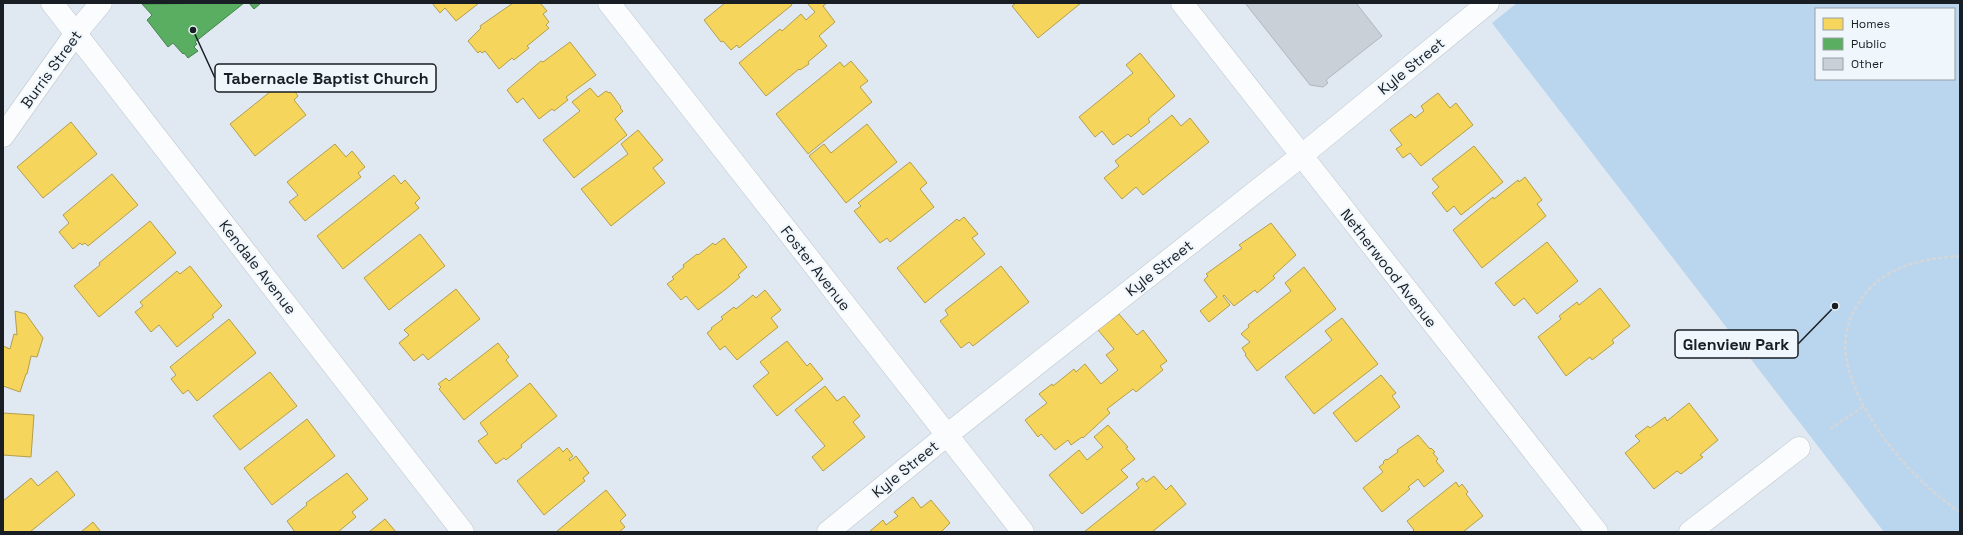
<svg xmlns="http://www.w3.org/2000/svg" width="1963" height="535" font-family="'Space Grotesk',sans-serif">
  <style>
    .green { fill: #bad5ee; fill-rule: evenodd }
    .homes { fill: #f6d55c; stroke: #b39e4b }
    .public { fill: #5aae61; stroke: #46834e }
    .building { fill: #c9d0d7; stroke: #afb6bd }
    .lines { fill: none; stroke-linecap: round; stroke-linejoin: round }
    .minor-casing { stroke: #bec5cc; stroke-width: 23 }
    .path { stroke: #d4d7da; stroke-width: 2.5; stroke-dasharray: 4 2; stroke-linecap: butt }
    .minor { stroke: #fafcfd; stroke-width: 22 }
    .labels { text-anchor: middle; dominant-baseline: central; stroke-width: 4; stroke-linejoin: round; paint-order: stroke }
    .street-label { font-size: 15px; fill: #181e23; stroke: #eff6fc }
    .leader { fill: none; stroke: #181e23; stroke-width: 1.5 }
    .callout-dot { fill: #181e23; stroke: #eff6fc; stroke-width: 1.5 }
    .callout { fill: #eff6fc; stroke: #181e23; stroke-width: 1.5 }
    .callout-label { font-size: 16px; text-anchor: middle; font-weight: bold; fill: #181e23 }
  </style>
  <rect width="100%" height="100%" fill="#e0e9f2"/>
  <path class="green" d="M1517,3H1960V532H1884L1492,23ZM1816,9H1954V79H1816Z"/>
  <g class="homes">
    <path d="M432,3H479L456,21L445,8L440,13Z"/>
    <path d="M513,3H540L547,11L543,14L549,22L546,25L549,28L527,46L529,48L514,60L512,58L499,69L485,51L482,53L480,51L478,53L468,41L481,28L480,26Z"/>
    <path d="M725,3H791L792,5L739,48L737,45L731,50L723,41L721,42L704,20Z"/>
    <path d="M807,3H827L823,6L835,22L819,36L827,46L808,62L809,64L800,70L799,69L766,96L739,63L780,29L782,31L801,14L806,20L815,12Z"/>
    <path d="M1016,3H1081L1038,38L1012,6Z"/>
    <path d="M570,42L596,75L566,97L568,100L554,111L552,109L539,119L523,98L517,103L507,90L541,61L543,62Z"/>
    <path d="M1140,53L1175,96L1148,119L1150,122L1131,137L1128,134L1113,145L1102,131L1095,137L1079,117L1133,73L1126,65Z"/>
    <path d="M851,61L868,81L860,87L872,102L808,154L776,114L840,62L844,67Z"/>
    <path d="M281,83L287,91L292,87L298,96L294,100L306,115L255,156L230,124Z"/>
    <path d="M590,88L598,97L606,91L609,93L610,92L621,107L620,108L623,111L615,119L627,135L574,178L543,140L580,111L572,102Z"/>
    <path d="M1438,93L1450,108L1456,103L1473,125L1421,166L1410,153L1403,158L1396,149L1402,145L1390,130L1411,114L1415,118L1424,111L1421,106Z"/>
    <path d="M1172,115L1181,126L1190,118L1209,142L1143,195L1136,187L1122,199L1104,178L1119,166L1115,161Z"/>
    <path d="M71,122L97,154L43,198L17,167Z"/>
    <path d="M867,124L897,162L846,203L809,156L824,144L831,153Z"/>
    <path d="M638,130L663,160L653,168L665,183L611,226L581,189L628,154L621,144Z"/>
    <path d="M335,144L346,157L352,151L365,167L358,173L361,177L305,221L289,202L298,195L287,182Z"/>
    <path d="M1474,146L1503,182L1461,215L1454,206L1447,212L1432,193L1439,187L1432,179Z"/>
    <path d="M910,162L927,183L920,189L934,207L890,242L887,238L880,243L854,211L861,206L858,203Z"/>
    <path d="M112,174L138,205L88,246L85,243L82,245L80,243L73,249L59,232L69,223L63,215Z"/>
    <path d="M394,175L401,184L405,180L420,198L415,203L419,208L343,269L317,236Z"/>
    <path d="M1525,177L1542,200L1537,204L1546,216L1482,268L1453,230L1493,197L1494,199L1518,180L1519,182Z"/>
    <path d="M964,217L978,234L972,238L985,254L925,303L897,268L957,219L959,221Z"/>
    <path d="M150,221L176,253L99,317L74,286L100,265L99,263Z"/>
    <path d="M1271,223L1296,255L1273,276L1275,278L1257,293L1255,290L1234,306L1224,295L1223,296L1230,305L1209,322L1200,311L1217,297L1204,280L1208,276L1206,274L1242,248L1239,245Z"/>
    <path d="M420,234L445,266L389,310L364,278Z"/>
    <path d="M724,238L747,267L738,275L740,277L726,289L698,310L686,296L681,300L667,284L674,279L672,277L684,267L683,265L697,254L698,255L713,243L715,245Z"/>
    <path d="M1547,242L1578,281L1537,314L1524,298L1514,306L1495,283Z"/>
    <path d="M190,266L222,306L212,315L214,317L177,347L159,325L151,332L135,312L143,306L140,302L177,271L180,274Z"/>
    <path d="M1001,266L1029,302L973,346L969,342L961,348L940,321L948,315L945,310Z"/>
    <path d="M1304,267L1336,309L1257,371L1245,355L1246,354L1242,348L1250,342L1241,334L1249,327L1248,325L1291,291L1285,283Z"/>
    <path d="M1600,288L1630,326L1612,340L1614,343L1592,360L1590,357L1566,376L1538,337L1561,319L1559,316L1577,302L1579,305Z"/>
    <path d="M456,289L480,319L428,360L423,354L414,361L399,343L409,335L404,330Z"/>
    <path d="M765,290L781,310L771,318L778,327L737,360L725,346L720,350L707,333L712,329L711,328L723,319L721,317L734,307L736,309L753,295L756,298Z"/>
    <path d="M15,311L26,314L43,338L37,357L31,356L27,374H26L20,392L3,386V345V346L10,349L14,334L17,335Z"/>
    <path d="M1119,314L1137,335L1143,330L1167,361L1160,366L1163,370L1136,392L1133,389L1107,409L1110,413L1083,438L1082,437L1071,445L1068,440L1055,450L1041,434L1038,437L1025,420L1047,403L1039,394L1052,384L1053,386L1074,369L1076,372L1085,364L1101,384L1118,370L1106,355L1114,349L1098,330Z"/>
    <path d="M1342,318L1378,364L1314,414L1285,377L1332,340L1325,331Z"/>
    <path d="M229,319L256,353L197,401L188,390L183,394L171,379L176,375L170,367Z"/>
    <path d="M787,341L807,366L810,363L823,379L777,416L753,386L769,373L760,362Z"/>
    <path d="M498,343L509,357L506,360L518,376L464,420L439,389L441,387L438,384L446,378L449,381Z"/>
    <path d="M270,372L297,406L240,450L213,416Z"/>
    <path d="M1381,375L1396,393L1392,396L1400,407L1356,442L1333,413Z"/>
    <path d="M530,383L557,416L521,445L522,447L506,460L504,458L496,464L478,441L488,434L480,423Z"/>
    <path d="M825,386L837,401L844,396L860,416L853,422L865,437L823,471L812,457L825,446L795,410Z"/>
    <path d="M1689,403L1718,440L1700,455L1703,457L1681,474L1677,471L1654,489L1625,453L1640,441L1635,436L1648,426L1650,428L1665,417L1667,421Z"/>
    <path d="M3,413L34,415L31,457L3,455Z"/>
    <path d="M307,419L335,456L272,505L244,468Z"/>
    <path d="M1108,425L1128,447L1126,448L1135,459L1121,470L1128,477L1082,514L1049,475L1079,450L1087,460L1103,447L1094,437Z"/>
    <path d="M1418,435L1430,449L1431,448L1435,452L1433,453L1438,459L1436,461L1444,471L1424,487L1418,479L1408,487L1410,489L1382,512L1363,488L1383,472L1379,467L1384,463L1383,462L1386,459L1387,460L1398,452L1397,450Z"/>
    <path d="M559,447L563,452L567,448L573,456L569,459L570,461L576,456L589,473L583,478L585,481L544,515L517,481Z"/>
    <path d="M57,471L75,495L30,532H3V501L31,478L38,486Z"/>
    <path d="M347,473L368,499L352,512L356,517L338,532H295L287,521L307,505L306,503Z"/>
    <path d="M1154,476L1166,490L1171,485L1186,504L1152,532H1084L1139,488L1136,484L1143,478L1146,482Z"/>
    <path d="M1456,482L1459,487L1462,484L1468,492L1466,494L1483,516L1463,532H1412L1414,530L1407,521Z"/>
    <path d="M606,490L626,515L620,521L625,527L619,532H556Z"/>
    <path d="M913,497L921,508L931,500L950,523L941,532H869L883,520L886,525L898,516L894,512Z"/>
    <path d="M385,519L396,532H369Z"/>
    <path d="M93,522L101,532H81Z"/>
  </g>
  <g class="public">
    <path d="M244,3L195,42L197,44L194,47L198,51L188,58L184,53L183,54L173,43L168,47L147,20L152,15L142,4Z"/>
    <path d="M246,3H261L254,9L249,3Z"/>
  </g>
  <path class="building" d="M1245,3H1356L1382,36L1326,80L1328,83L1323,87L1310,85Z"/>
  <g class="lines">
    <g class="minor-casing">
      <g id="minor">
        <path d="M52,3L463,532"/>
        <path d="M609,3L1023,532"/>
        <path d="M1182,3L1597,532"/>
        <path d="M3,136L76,33L101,3"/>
        <path d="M828,532L947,435L1301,156L1488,3"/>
        <path d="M1690,532L1799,448"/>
      </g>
    </g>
    <g class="path">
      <path d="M1960,256C1917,259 1877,268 1855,309C1846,325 1843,345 1847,362C1860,420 1912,480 1960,512"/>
      <path d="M1830,429L1864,406"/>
    </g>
    <use href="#minor" class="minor"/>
  </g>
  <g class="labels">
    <g class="street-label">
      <text transform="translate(1411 66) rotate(-39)">Kyle Street</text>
      <text transform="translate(51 69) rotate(-54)">Burris Street</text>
      <text transform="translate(258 267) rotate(52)">Kendale Avenue</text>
      <text transform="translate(816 268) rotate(52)">Foster Avenue</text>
      <text transform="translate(1159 268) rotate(-38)">Kyle Street</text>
      <text transform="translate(1389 268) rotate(52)">Netherwood Avenue</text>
      <text transform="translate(905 469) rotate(-39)">Kyle Street</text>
    </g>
  </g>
  <path class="leader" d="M193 30L215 78M1835 306L1798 344"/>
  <g class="callout-dot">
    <circle cx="193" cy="30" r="4"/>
    <circle cx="1835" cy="306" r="4"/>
  </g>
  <g class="callout">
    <rect x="215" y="64" width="221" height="28" rx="4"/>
    <rect x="1675" y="330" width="123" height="28" rx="4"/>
  </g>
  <g class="callout-label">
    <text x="326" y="84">Tabernacle Baptist Church</text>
    <text x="1736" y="350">Glenview Park</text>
  </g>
  <rect width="1963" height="535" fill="none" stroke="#181e23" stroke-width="8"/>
  <rect x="1815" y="8" width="140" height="72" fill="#eff6fc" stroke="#99a0a5"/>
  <rect x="1823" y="18" width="20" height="12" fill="#f6d55c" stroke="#99a0a5"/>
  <text x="1851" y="28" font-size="12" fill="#181e23">Homes</text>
  <rect x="1823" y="38" width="20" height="12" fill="#5aae61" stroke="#99a0a5"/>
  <text x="1851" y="48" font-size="12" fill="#181e23">Public</text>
  <rect x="1823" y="58" width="20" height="12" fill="#c9d0d7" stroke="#99a0a5"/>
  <text x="1851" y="68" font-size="12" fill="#181e23">Other</text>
</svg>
